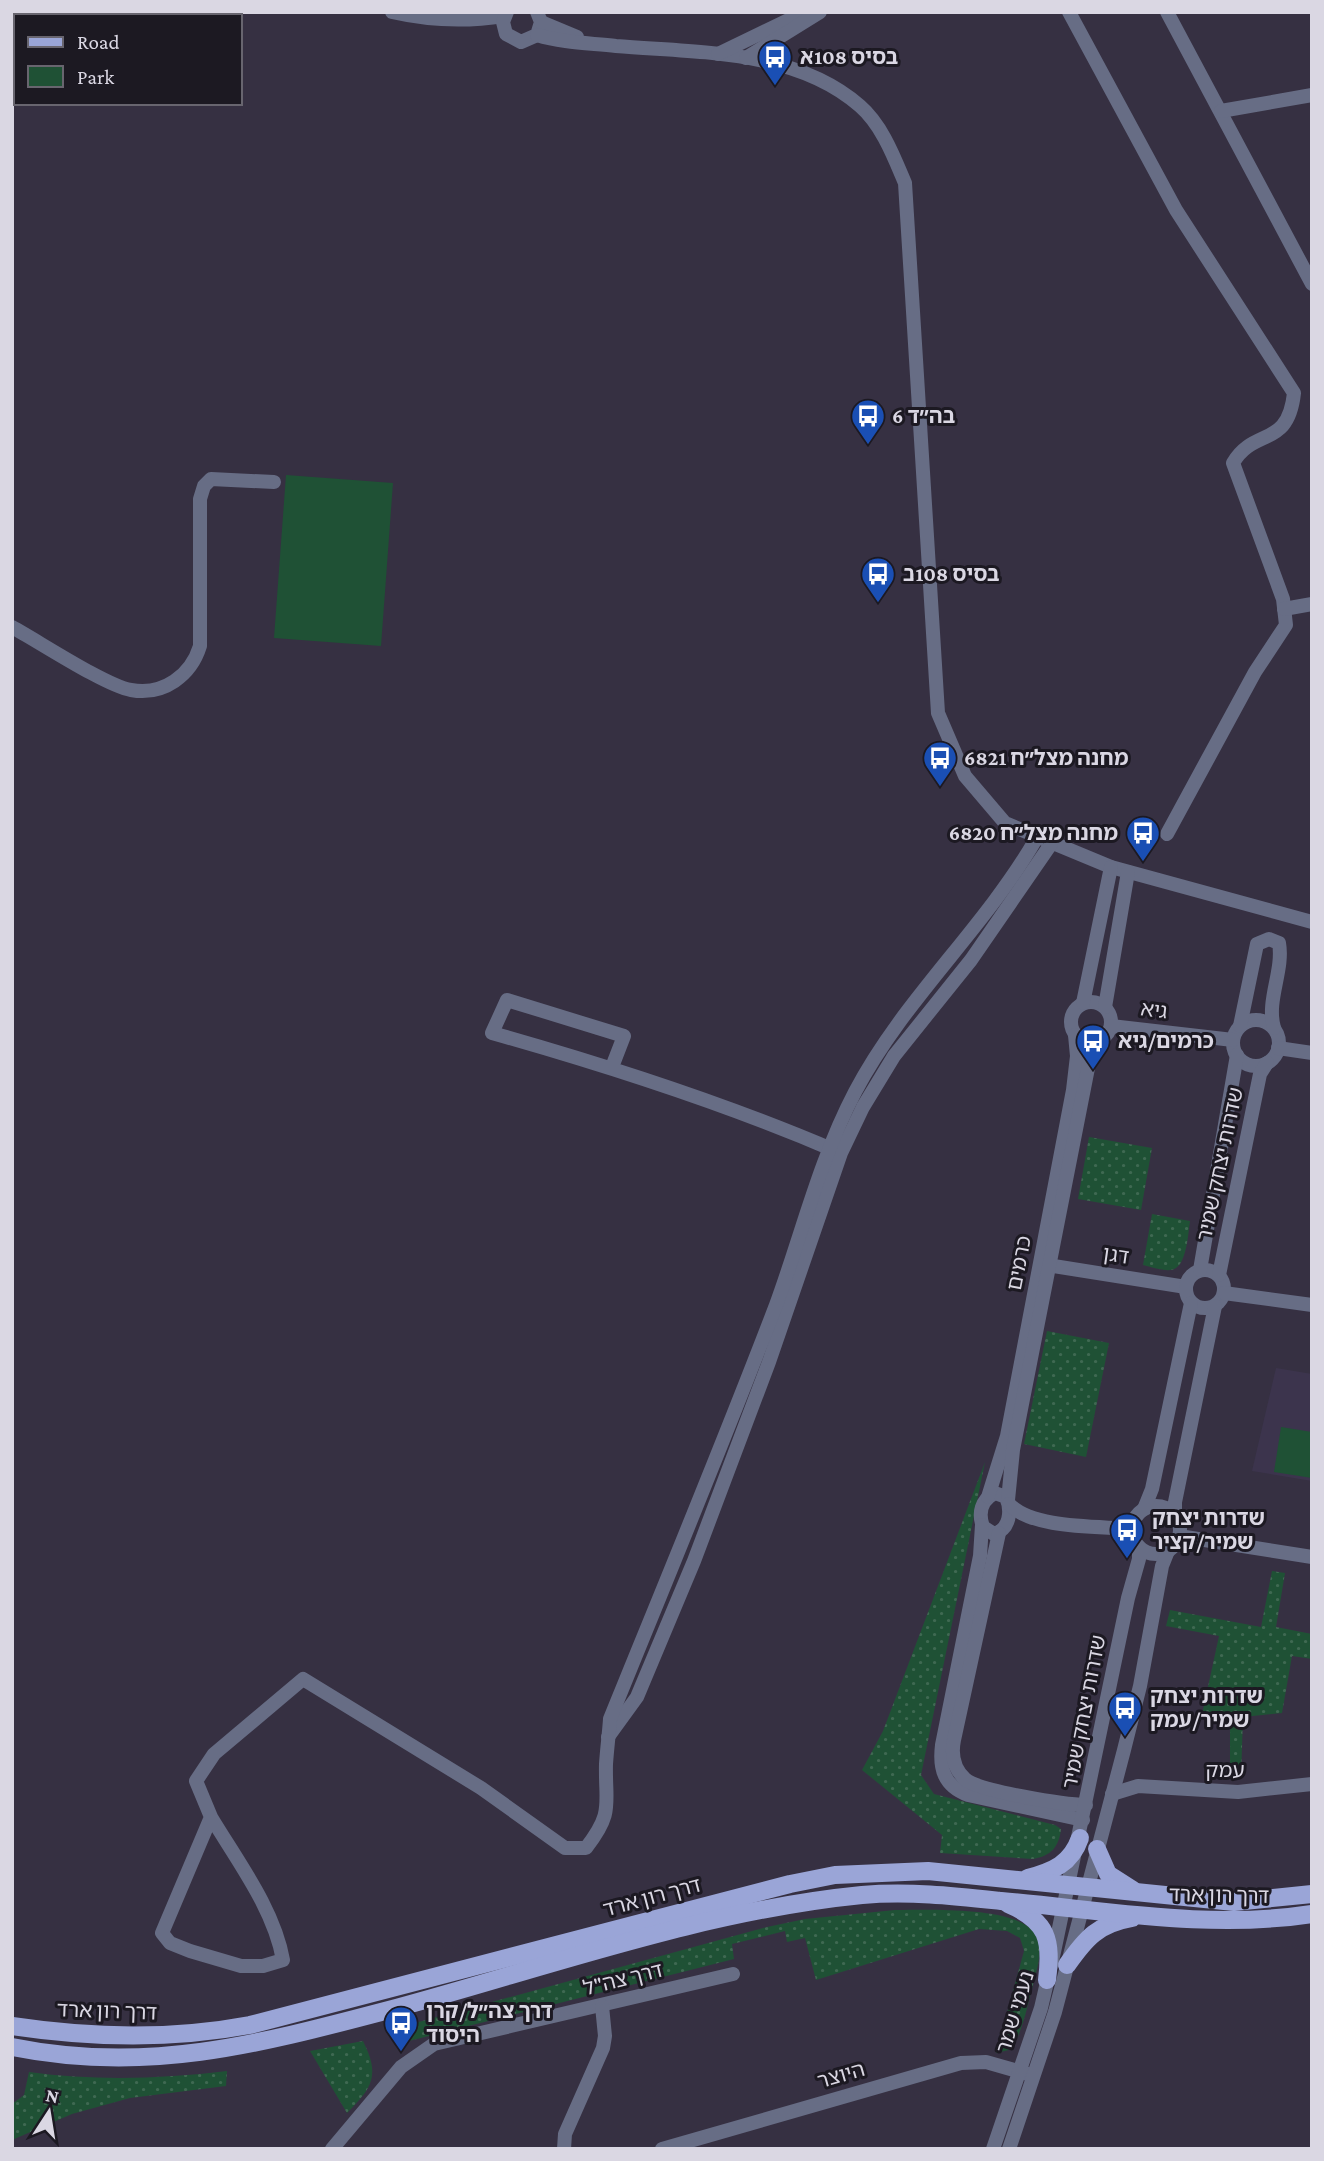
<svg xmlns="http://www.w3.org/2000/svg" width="1324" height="2161" font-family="'Crimson Pro','Noto Sans Hebrew',serif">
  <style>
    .built { fill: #3c344d }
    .green { fill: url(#green-dots) }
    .pitch { fill: #1f5135 }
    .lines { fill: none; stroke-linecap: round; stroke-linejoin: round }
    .minor { stroke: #676d85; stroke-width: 14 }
    .major { stroke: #9aa5d7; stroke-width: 18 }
    .labels { text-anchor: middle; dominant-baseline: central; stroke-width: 6; stroke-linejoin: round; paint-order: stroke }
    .poi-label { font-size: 21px; font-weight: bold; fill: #dad7e3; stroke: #1c1922; text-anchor: start }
    .street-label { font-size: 21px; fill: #dad7e3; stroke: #1c1922 }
  </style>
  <defs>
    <pattern id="green-dots" width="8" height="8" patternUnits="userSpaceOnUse" patternTransform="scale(1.75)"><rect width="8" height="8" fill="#1f5135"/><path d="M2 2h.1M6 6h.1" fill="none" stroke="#3f6952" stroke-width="1.8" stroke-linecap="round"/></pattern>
  </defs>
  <rect width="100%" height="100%" fill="#363042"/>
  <path class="built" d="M1276,1368L1312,1374V1481L1252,1471Z"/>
  <g class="green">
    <path d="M12,12H59L57,16H16V84L12,89Z"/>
    <path d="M1089,1137L1152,1148L1141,1210L1078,1199Z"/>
    <path d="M1152,1214L1190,1221C1188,1233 1187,1268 1171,1270C1163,1271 1151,1267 1143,1265Z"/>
    <path d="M1047,1331L1109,1343L1086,1457L1024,1444Z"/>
    <path d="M985,1462L921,1775L934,1794L1055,1825L1061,1829C1059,1847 1051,1856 1033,1859L940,1853L942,1835L862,1770L883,1731Z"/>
    <path d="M1272,1571L1285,1573L1276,1627L1312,1634V1659L1292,1656L1282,1713L1243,1717L1241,1777L1230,1779V1720L1201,1719L1219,1636L1166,1626L1170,1610L1261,1627Z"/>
    <path d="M895,1910C926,1910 1011,1906 1033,1931C1046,1947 1036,1971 1032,1989C1027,2006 1022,2037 1009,2050L996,2053L1024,1951L1020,1938L1007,1931L979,1929L816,1980L805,1938L787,1942L785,1931L732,1944L734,1959L409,2041L401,2039L393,2029L767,1927L805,1919Z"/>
    <path d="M363,2041C380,2075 373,2087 347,2113L310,2051Z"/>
    <path d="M227,2071L226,2086L130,2098L72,2114L12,2140V2104L24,2095L29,2072C95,2081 161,2079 227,2071Z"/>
  </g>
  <g class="pitch">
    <path d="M286,475L393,483L381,646L274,638Z"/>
    <path d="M1281,1427L1312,1432V1478L1274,1472Z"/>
  </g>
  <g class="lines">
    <g class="minor">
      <path d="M392,12C431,21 465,22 504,16"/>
      <path d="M507,12L503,22L506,34L521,42L537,35L541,22L537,12"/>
      <path d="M1069,12L1176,210L1294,393C1288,449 1254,427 1233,463L1283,599L1286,625L1255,672L1167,834"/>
      <path d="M1167,12L1312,284"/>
      <path d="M541,22L577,37"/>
      <path d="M537,35C563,43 590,43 616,46C698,53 795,49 860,106C882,125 894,157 905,183L938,713L965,776L1005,823L1111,867L1312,922"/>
      <path d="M718,54L805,12"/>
      <path d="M746,58L820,12"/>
      <path d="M1221,111L1312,95"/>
      <path d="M1284,609L1312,604"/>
      <path d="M12,627C38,641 106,686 131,690C164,696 191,675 200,646V499L204,486L211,479L274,482"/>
      <circle cx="1091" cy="1022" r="20"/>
      <path d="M1083,1003L1111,867"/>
      <path d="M1105,1007L1128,872"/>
      <circle cx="1256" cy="1043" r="23"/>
      <path d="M1111,1026L1233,1040"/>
      <path d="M1240,1026L1257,944L1269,939L1279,943C1284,971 1266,1000 1274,1028"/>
      <path d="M1278,1048L1312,1053"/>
      <path d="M612,1067L624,1036L507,1000L492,1033C609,1066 724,1103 836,1151"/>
      <path d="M1041,1264L1186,1287"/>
      <circle cx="1205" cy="1289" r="19"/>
      <path d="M1200,1270L1237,1055"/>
      <path d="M1219,1275L1260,1074L1267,1063"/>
      <path d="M1224,1293L1312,1305"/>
      <path d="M995,1493L1006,1497C1012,1511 1010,1529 994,1534L983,1527C978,1513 981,1500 995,1493Z"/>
      <path d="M988,1497L1007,1436L1073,1090L1077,1056L1075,1035"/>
      <path d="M1008,1500L1013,1450L1090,1058L1100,1040"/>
      <path d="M1009,1504C1032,1529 1098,1526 1132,1529"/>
      <circle cx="1156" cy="1530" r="24"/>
      <path d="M1144,1509L1152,1489L1191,1303"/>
      <path d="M1175,1516V1502L1215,1306"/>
      <path d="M982,1525L980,1556L942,1745C939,1769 944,1786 968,1795L1083,1820"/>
      <path d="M999,1533L954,1740C951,1755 953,1768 965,1779C978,1791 1066,1805 1086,1805"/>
      <path d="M1179,1536L1312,1557"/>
      <path d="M608,1737L637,1697L694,1561L769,1362L841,1153L863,1107L894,1056L971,960L1051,844"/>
      <path d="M1112,1794L1138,1786L1238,1792L1312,1784"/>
      <path d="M211,1817C238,1862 274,1909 283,1960L263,1966H241L190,1951L170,1943L162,1933L211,1817L196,1781L214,1754L303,1679L481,1788L565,1848H586C614,1812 605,1805 606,1764C607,1749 609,1734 610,1719C666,1581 723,1444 776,1305C802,1234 819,1161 855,1092C903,1000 984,929 1036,839"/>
      <path d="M332,2149L401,2067L434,2044L733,1974"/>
      <path d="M564,2149L565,2134L603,2048L605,2036L602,2006"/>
      <path d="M662,2149L961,2063L986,2062L1028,2074"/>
      <path d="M993,2149L1041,2008L1054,1952L1128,1598L1139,1559V1547"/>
      <path d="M1009,2149L1055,2012L1124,1750L1140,1686L1162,1566L1168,1551"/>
    </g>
    <g class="major">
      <path d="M1097,1849L1108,1874L1133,1890"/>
      <path d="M1028,1878C1053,1871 1071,1864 1080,1838"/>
      <path d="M1008,1904C1048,1921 1052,1940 1047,1980"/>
      <path d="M1067,1965C1086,1938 1098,1924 1132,1918"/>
      <path d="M12,2026C92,2038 170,2040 250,2025L790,1884L835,1875L928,1871L1234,1902L1312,1894"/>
      <path d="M12,2047C146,2074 256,2045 385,2011C542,1969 700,1911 862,1895C909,1891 954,1896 1001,1901C1104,1910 1209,1930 1312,1914"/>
    </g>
  </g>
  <defs>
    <g id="bus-pin" transform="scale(1.75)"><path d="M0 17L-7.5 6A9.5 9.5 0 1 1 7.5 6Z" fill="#1a4fb4" stroke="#1c1922"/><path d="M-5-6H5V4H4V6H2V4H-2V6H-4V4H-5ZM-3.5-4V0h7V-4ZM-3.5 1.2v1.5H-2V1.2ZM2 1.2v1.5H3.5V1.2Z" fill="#fff"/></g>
  </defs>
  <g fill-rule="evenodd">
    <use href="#bus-pin" x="775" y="57"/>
    <use href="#bus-pin" x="868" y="416"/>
    <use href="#bus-pin" x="878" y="574"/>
    <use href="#bus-pin" x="940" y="758"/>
    <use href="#bus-pin" x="1143" y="833"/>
    <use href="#bus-pin" x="1093" y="1041"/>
    <use href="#bus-pin" x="1127" y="1530"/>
    <use href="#bus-pin" x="1125" y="1708"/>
    <use href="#bus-pin" x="401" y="2023"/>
  </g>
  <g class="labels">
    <g class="poi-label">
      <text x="800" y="57">בסיס 108א</text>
      <text x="892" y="416">בה״ד 6</text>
      <text x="903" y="574">בסיס 108ב</text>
      <text x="964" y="758">מחנה מצל״ח 6821</text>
      <text x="1118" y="833" text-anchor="end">מחנה מצל״ח 6820</text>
      <text x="1118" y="1041">כרמים/גיא</text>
      <text x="1152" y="1518">שדרות יצחק<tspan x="1152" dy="24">שמיר/קציר</tspan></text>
      <text x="1150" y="1696">שדרות יצחק<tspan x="1150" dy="24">שמיר/עמק</tspan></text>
      <text x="426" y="2011">דרך צה״ל/קרן<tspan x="426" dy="24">היסוד</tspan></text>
    </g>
    <g class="street-label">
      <text transform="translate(1154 1010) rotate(7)">גיא</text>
      <text transform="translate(1220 1164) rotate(-78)">שדרות יצחק שמיר</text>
      <text transform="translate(1116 1255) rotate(8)">דגן</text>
      <text transform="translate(1019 1263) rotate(-79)">כרמים</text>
      <text transform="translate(1084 1712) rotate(-79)">שדרות יצחק שמיר</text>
      <text x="1225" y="1770">עמק</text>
      <text transform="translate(1219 1895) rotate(1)">דרך רון ארד</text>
      <text transform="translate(652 1897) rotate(-15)">דרך רון ארד</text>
      <text transform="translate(623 1979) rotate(-14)">דרך צה"ל</text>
      <text transform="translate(107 2011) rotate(2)">דרך רון ארד</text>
      <text transform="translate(1015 2012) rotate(-73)">נעמי שמר</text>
      <text transform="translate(841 2075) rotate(-16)">היוצר</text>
    </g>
  </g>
  <rect width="1324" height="2161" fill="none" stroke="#dad7e3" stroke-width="28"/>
  <rect x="14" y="14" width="228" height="91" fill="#1c1922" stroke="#68656f" stroke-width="2"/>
  <rect x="28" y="37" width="35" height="10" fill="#9aa5d7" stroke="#68656f" stroke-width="2"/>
  <text x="77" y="49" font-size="21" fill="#dad7e3">Road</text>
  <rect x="28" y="66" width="35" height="21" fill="#1f5135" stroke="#68656f" stroke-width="2"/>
  <text x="77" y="84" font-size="21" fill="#dad7e3">Park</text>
  <g transform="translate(49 2112) rotate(12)" stroke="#1c1922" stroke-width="5" paint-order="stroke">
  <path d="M0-5L12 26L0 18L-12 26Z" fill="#dad7e3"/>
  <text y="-10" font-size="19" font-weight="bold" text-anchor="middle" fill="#dad7e3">N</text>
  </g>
</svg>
